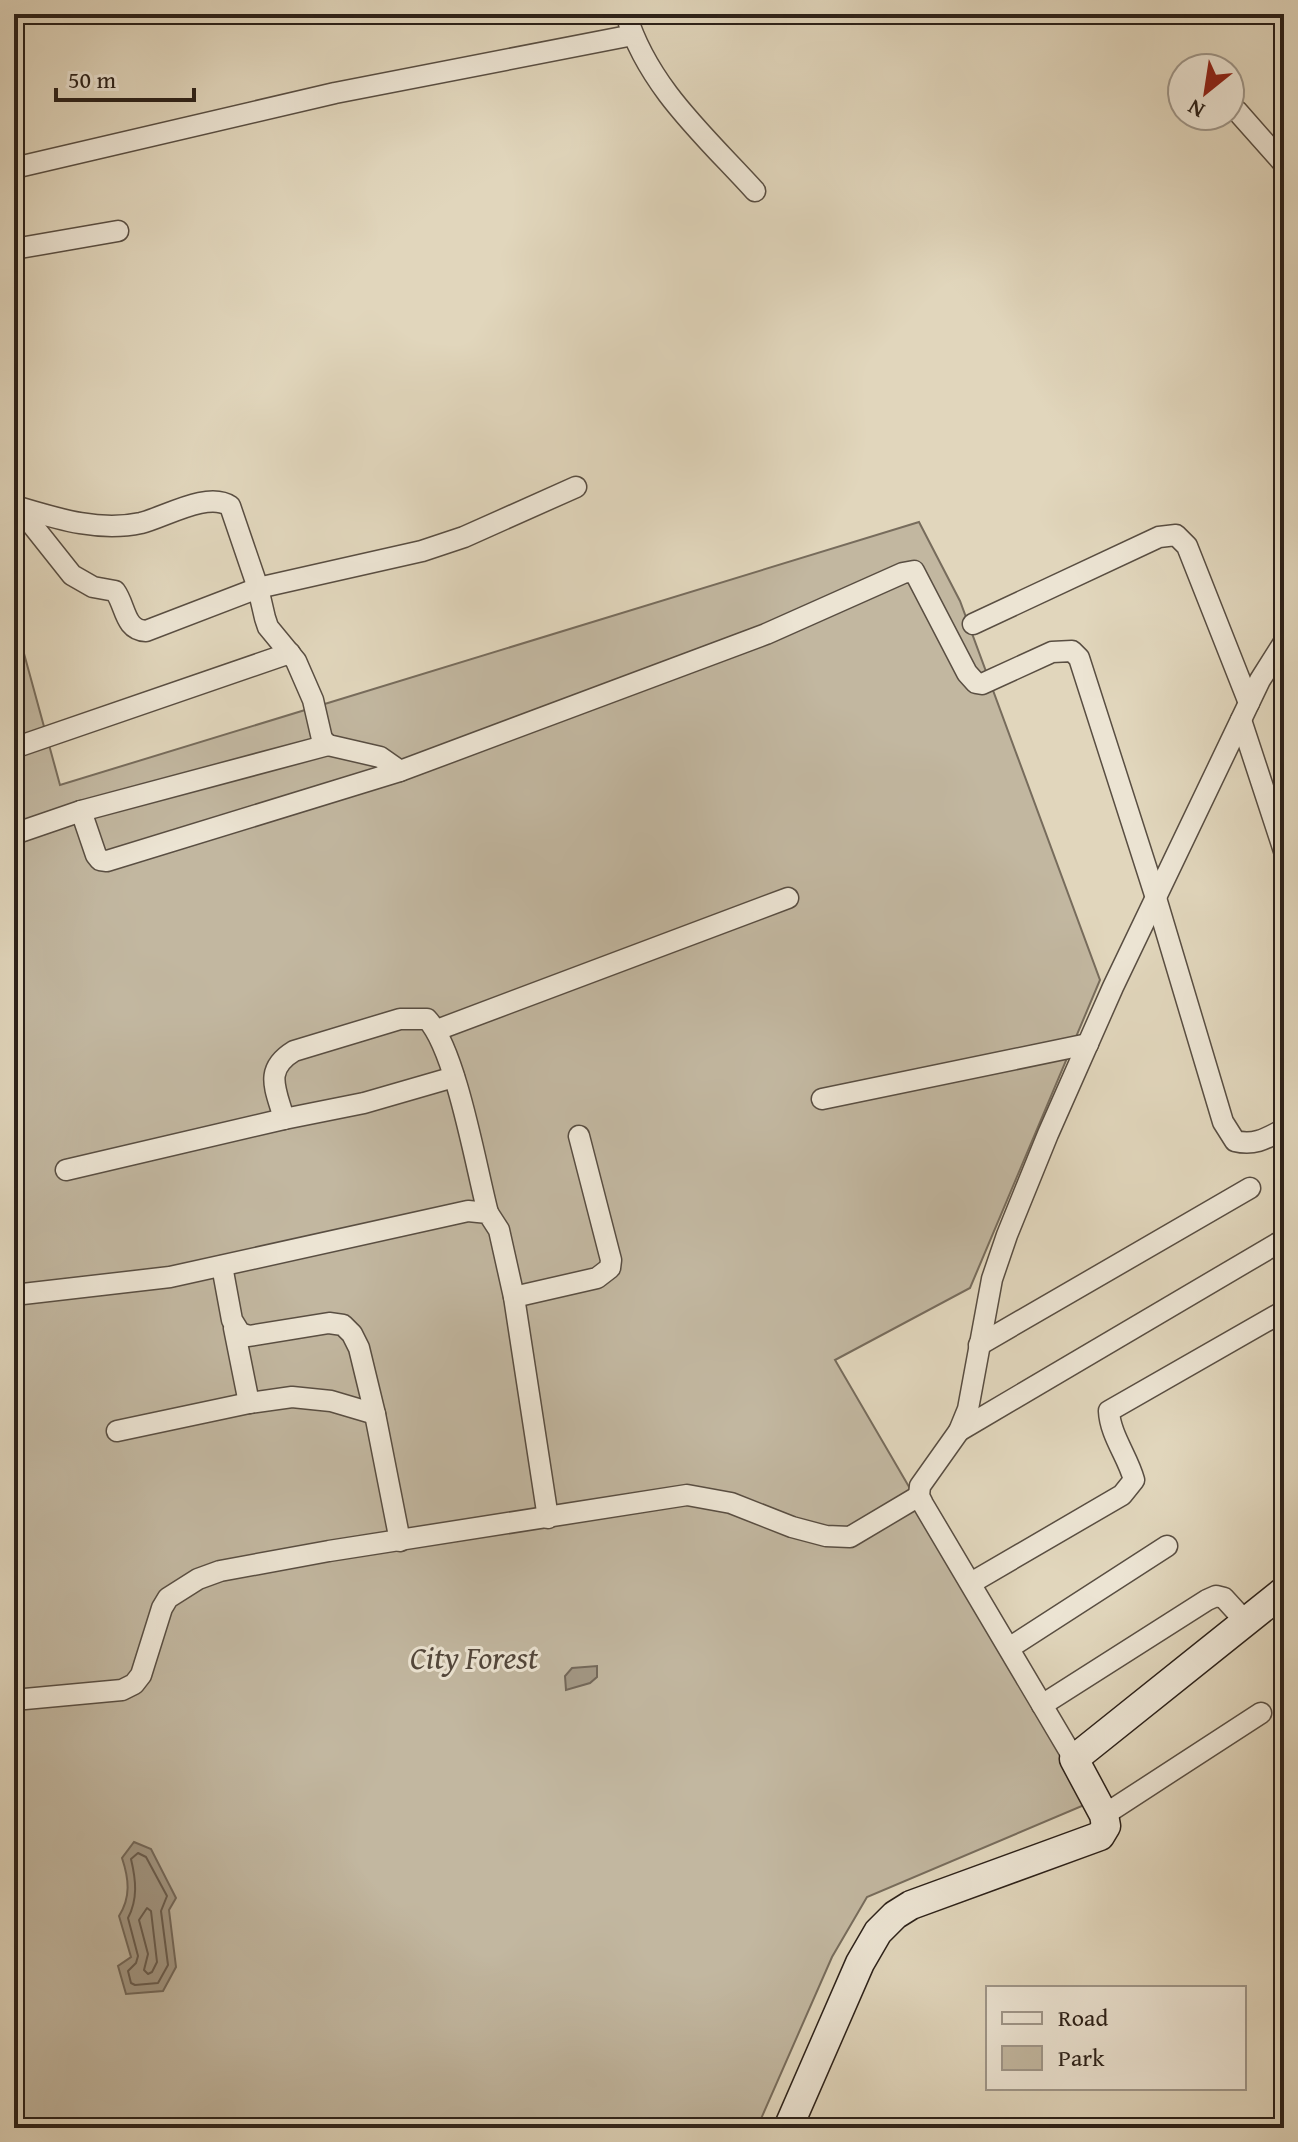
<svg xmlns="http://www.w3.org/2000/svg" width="1298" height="2142" font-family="'Gentium Book Plus',serif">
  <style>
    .green { fill: #c2b7a0; stroke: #776c5c; stroke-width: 2 }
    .water { fill: #a39885; stroke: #73685a; stroke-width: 2 }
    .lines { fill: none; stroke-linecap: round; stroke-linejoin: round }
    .shore { stroke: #685c4f; stroke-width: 2 }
    .street-casing { stroke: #594e42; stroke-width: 23 }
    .secondary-casing { stroke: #2c2119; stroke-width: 31 }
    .street { stroke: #ece4d3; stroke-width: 20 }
    .secondary { stroke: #ece4d3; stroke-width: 28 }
    .labels { text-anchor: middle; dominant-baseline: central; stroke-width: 6; stroke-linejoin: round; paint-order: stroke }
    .park-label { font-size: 32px; font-style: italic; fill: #52463b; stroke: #ece4d3 }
  </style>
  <rect width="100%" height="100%" fill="#e1d6bc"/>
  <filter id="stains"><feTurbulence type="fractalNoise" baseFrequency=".0025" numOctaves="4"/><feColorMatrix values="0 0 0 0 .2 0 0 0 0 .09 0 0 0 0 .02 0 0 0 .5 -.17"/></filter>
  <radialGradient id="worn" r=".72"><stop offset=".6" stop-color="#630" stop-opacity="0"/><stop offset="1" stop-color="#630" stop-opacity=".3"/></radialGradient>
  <path class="green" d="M919,522L960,601L1100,980L970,1288L835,1360L1013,1665L1089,1803L867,1897L832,1957L757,2128H14V617L60,785Z"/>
  <g class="water">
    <path d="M597,1666V1677L590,1683L566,1690L565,1676L572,1668Z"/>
    <path d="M134,1842L151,1849L176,1898L169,1910L176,1967L163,1991L126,1994L118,1966L131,1957L119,1916C131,1897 129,1879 122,1858Z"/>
  </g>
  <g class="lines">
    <g class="shore">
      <path d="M138,1853L146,1857L167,1896L161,1911L168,1965L158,1983L135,1985L131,1983L128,1971L136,1963L138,1956L128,1918C138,1899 136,1880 131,1859Z"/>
      <path d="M147,1908L151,1911L157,1962L152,1972L148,1974L144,1970L148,1954L139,1920Z"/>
    </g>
    <g class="street-casing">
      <g id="street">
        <path d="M626,14C648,87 705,136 755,191"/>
        <path d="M1237,111L1284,164"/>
        <path d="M14,168L335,93L633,35"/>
        <path d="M14,249L118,231"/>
        <path d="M18,507L72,575L93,587L115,591C126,606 124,630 146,631L258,588L422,551L464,537L576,487"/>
        <path d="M18,507C58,519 99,532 141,523C165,517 208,491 230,506L258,588L265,618L268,627L296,661L313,700L322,739L328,745L380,757L400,771"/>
        <path d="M973,624L1159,537L1176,535L1187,546L1249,703"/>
        <path d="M1241,720L1284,851"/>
        <path d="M14,748L290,653"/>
        <path d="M81,811L96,855L100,860L107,861L400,771L766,634L903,573L914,571L967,673L976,683L982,684L1052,652L1072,651L1079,658L1156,898L1223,1122L1235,1141C1255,1146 1267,1138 1284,1129"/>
        <path d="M14,834L81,811L328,745"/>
        <path d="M437,1030L788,898"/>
        <path d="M822,1099L1088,1044"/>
        <path d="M284,1119C276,1089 263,1070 294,1051L400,1019H427C456,1050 476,1167 488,1213"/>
        <path d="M66,1170L284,1119L364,1103L454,1077"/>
        <path d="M222,1266L232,1320L240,1333L249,1336L329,1323L343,1325L352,1334L359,1348L375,1414L400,1541"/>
        <path d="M14,1295L170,1277L468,1211L488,1213L499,1230L514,1297L548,1518"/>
        <path d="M514,1297L597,1278L610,1268L611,1260L579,1136"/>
        <path d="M234,1328L249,1403"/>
        <path d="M979,1345L1250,1188"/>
        <path d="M117,1431L249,1403L292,1397L331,1401L375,1414"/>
        <path d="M959,1431L1278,1243"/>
        <path d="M971,1583L1122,1495L1134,1480C1128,1457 1110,1435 1109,1411L1284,1311"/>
        <path d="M1009,1648L1167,1546"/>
        <path d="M14,1700L122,1690L134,1684L141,1675L162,1608L168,1598L198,1579L220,1571L329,1551L687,1495L731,1503L792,1527L826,1536L850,1537L919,1496"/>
        <path d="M1042,1705L1207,1600L1216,1596L1224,1598L1245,1621"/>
        <path d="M1074,1759L923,1504L919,1496L920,1486L959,1431L968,1409L992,1279L1007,1235L1048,1134L1113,987L1260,680L1284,642"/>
        <path d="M1104,1815L1261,1713"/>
      </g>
    </g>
    <g class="secondary-casing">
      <path id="secondary" d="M788,2128L860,1963L878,1932L895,1915L911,1905L1100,1836L1106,1826L1104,1815L1074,1759L1284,1591"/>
    </g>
    <use href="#street" class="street"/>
    <use href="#secondary" class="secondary"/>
  </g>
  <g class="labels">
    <g class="park-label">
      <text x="474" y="1657">City Forest</text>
    </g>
  </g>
  <rect width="1298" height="2142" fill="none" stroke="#e1d6bc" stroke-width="48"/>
  <rect x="16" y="16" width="1266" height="2110" fill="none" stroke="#2c2119" stroke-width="4"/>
  <rect x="24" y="24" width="1250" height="2094" fill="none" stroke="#2c2119" stroke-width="2"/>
  <rect x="986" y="1986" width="260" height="104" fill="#ece4d3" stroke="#9f9689" stroke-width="2"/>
  <rect x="1002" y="2012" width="40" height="12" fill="#ece4d3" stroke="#9f9689" stroke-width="2"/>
  <text x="1058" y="2026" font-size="24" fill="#2c2119">Road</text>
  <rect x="1002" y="2046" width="40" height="24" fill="#c2b7a0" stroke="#9f9689" stroke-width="2"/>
  <text x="1058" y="2066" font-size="24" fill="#2c2119">Park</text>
  <g transform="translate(1206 92) rotate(210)"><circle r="38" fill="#ece4d3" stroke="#9f9689" stroke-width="2"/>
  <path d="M0-6L14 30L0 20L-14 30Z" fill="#8f2418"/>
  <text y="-12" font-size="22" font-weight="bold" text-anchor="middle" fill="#2c2119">N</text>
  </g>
  <path d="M56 88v12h138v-12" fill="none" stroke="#2c2119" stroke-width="4"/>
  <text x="68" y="88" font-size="24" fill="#2c2119" stroke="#ece4d3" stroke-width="6" paint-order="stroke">50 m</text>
  <rect width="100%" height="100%" filter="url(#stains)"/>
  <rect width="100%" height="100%" fill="url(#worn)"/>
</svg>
